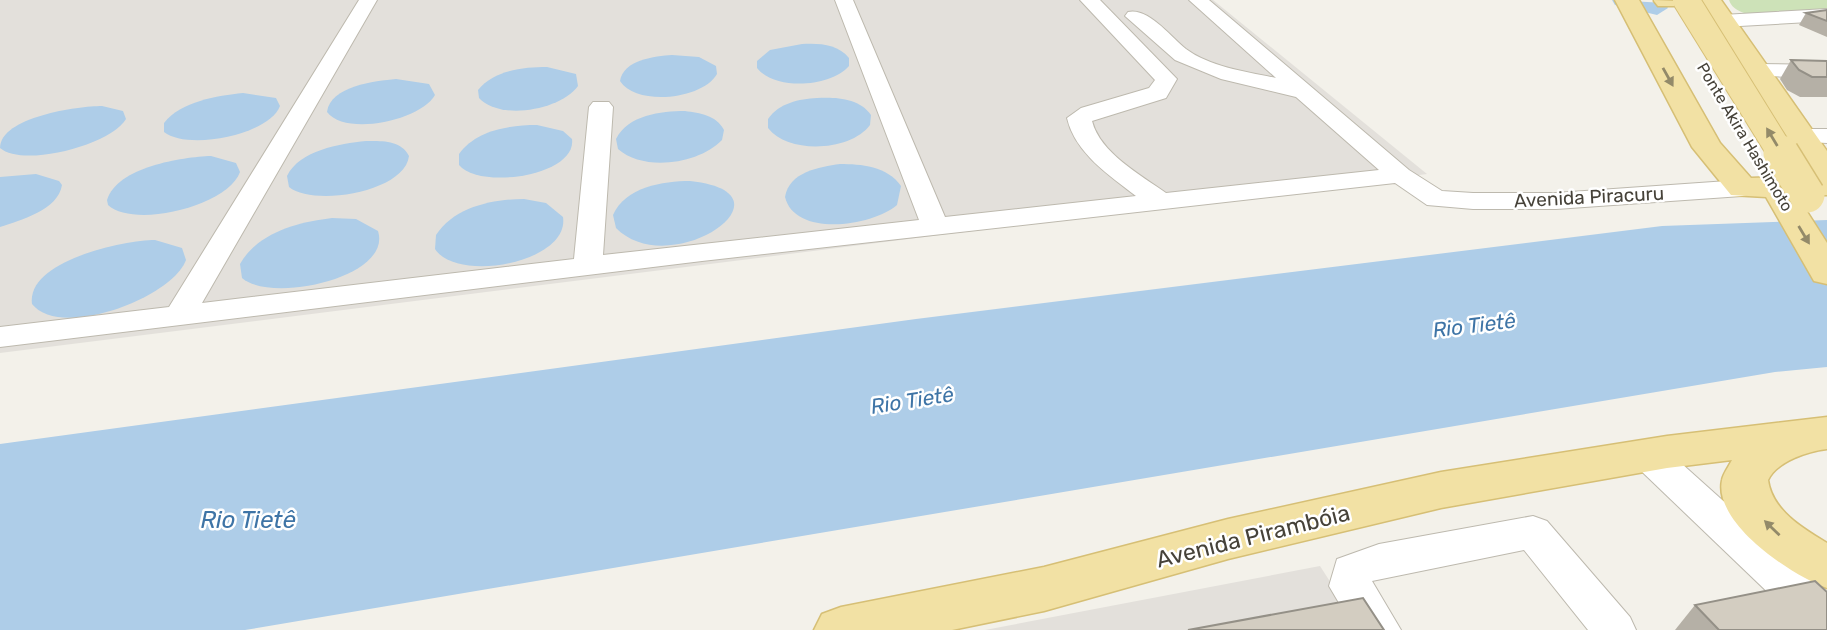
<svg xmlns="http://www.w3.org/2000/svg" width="1827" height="630" font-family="Rubik,sans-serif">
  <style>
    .industrial { fill: #e3e0db }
    .green { fill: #cde2b8 }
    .water { fill: #aecde8 }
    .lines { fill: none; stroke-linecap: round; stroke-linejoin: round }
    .river { fill: #aecde8; fill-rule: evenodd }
    .minor-casing { stroke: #bdb9ae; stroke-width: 2 }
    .major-casing { stroke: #d6bf75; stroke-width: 3 }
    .minor { fill: #fff; fill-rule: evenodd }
    .major { fill: #f2e1a4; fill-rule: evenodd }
    .major-bridge-far1-casing { stroke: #d6bf75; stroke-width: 28; stroke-linecap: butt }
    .major-bridge-casing { stroke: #d6bf75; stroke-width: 38; stroke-linecap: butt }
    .major-bridge-far1 { stroke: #f2e1a4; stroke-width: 26 }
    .major-bridge { stroke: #f2e1a4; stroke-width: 35 }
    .wall { fill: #b5b0a6 }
    .building { fill: #d3cdc1; stroke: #949087; stroke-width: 2 }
    .oneway { fill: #938a69 }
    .labels { text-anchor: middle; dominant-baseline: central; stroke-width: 5; stroke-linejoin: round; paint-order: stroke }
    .far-street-label { font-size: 16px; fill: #464239; stroke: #fff }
    .street-label { font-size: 19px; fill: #464239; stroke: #fff }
    .water-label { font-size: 21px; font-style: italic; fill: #3e74a6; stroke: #fff }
    .near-street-label { font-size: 23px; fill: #464239; stroke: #fff }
    .near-water-label { font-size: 24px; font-style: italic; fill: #3e74a6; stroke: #fff }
  </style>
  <rect width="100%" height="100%" fill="#f3f1ea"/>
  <g class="industrial">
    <path d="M0,0H1213L1427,174L0,353Z"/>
    <path d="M1320,566L1361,630H985Z"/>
  </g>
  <path class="green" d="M1729,0H1827V11C1803,13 1737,26 1729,0Z"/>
  <g class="water">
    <path d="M802,44C819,43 838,44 849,58V66C831,87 775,91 757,68V61L770,50Z"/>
    <path d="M672,55L699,57L716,66L717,74C703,99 637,107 620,81C623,60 655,56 672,55Z"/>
    <path d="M547,67L576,74L578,86C561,110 500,121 479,98L478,90C494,70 524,67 547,67Z"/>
    <path d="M396,79L429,84L435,95C421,120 346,137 327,112C330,86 375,81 396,79Z"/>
    <path d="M243,93L276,98L280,106C269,135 188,151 164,132V123C181,101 217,96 243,93Z"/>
    <path d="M817,98C836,97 859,98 871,115L870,125C851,151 789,155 768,128V119C779,103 799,99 817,98Z"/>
    <path d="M102,106L123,111L126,119C111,145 23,168 0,148C0,117 78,106 102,106Z"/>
    <path d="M685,111C700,113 716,115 724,130L722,140C699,164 644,172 618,149L616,139C628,115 661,111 685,111Z"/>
    <path d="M537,125L563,131L572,139C577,176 479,190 459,165V154C476,130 510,125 537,125Z"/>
    <path d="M366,141C382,141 401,140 409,156C405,192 314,207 289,187L287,176C300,150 339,144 366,141Z"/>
    <path d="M211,156L236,163L240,172C228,206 134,229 108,205L107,200C117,167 182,157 211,156Z"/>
    <path d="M840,164C861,164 887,166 901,186L897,205C873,226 795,238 785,197C789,172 819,167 840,164Z"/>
    <path d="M36,174L59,181L62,185C58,210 21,220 0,227V177Z"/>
    <path d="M690,181C803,193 670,283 616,228L613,215C625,187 663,181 690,181Z"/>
    <path d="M524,199L546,203L563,217C570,262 458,284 435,249L436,235C454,207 493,199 524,199Z"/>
    <path d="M332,218L356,219L378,231C393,277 272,304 242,278L240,264C258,232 299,222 332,218Z"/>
    <path d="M1827,220V367L1775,372L245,630H0V444L916,319L1662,226Z"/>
    <path d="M155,240L182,248L186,260C172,298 60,340 32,304C26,261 124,240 155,240Z"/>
  </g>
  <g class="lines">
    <path class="river" d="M1612,0L1665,3L1668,8L1657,15L1615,5Z"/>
    <g class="minor-casing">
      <g id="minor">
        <path d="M359,0H377L202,303L574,259L589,107L593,102H609L613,107L603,255L919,220L835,0H853L945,217L1136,196C1110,176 1075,153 1067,118L1081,108L1149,88L1155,80L1080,0H1100L1177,79L1166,98L1092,121C1100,153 1141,175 1166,193L1379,170L1296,97L1221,79L1175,60L1125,16L1128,12C1148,7 1171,37 1186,49C1210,67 1248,72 1276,78L1189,0H1209L1409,170L1442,191L1473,193H1556L1742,180L1751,182L1755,188L1751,194L1742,196L1556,209H1473L1427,205L1395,183L702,261L0,347V327L169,307Z"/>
        <path d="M1827,9V21L1722,27L1712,21L1722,15Z"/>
        <path d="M1756,64L1827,65V79L1748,75L1745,70L1748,65Z"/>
        <path d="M1800,129H1827V143L1791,141L1788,136L1791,131Z"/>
        <path d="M1649,442L1662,446L1827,594V630H1807L1636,466L1630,456L1636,446Z"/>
        <path d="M1533,516L1547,521L1630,617L1636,630H1588L1524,550L1372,581L1401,630H1355L1329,586L1337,559L1379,544Z"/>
      </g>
    </g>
    <g class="major-casing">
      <g id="major">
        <path d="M1615,0H1639L1720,143L1751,178L1813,176L1697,0H1721L1827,151V195L1797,196L1827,243V284L1814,281L1766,197L1731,195L1692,147Z"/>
        <path d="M1654,1V0L1678,1L1674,6H1658Z"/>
        <path d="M1827,417V449C1809,451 1777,461 1768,480C1772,510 1802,528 1827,543V588C1793,576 1713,524 1722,480C1723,474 1729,466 1732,460L1667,468L1441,508L1228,559L1044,611L952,630H814L822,614L841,607L1044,567L1228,519L1441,472L1667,436Z"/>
      </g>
    </g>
    <use href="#minor" class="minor"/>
    <use href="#major" class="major"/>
    <g class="major-bridge-far1-casing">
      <path id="major-bridge-far1" d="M1686,0L1782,155"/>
    </g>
    <g class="major-bridge-casing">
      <path id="major-bridge" d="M1781,153L1807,195"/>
    </g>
    <use href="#major-bridge-far1" class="major-bridge-far1"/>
    <use href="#major-bridge" class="major-bridge"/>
  </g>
  <g class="wall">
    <path d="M1827,10V37L1799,25L1806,13Z"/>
    <path d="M1791,60L1827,61V97H1800L1787,90L1780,79Z"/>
    <path d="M1695,605L1827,630H1675Z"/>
  </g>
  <g class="building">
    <path d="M1827,10V21L1806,13Z"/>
    <path d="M1791,60L1827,61V77H1812L1799,70Z"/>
    <path d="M1815,581L1827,592V630H1719L1695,605Z"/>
    <path d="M1363,598L1384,630H1188Z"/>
  </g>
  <defs><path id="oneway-solid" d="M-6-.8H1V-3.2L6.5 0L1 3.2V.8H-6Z" transform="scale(1.75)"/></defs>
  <g class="oneway">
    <use href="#oneway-solid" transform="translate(1668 77) rotate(61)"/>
    <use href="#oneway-solid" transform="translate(1772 137) rotate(-121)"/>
    <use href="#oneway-solid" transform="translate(1804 235) rotate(59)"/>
    <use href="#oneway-solid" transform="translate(1772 528) rotate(-136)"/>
  </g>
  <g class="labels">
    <g class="far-street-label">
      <text transform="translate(1745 137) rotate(59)">Ponte Akira Hashimoto</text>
    </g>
    <g class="street-label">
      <text transform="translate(1589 197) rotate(-3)">Avenida Piracuru</text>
    </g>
    <g class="water-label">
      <text transform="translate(1474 325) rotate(-7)">Rio Tietê</text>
      <text transform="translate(912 400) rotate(-9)">Rio Tietê</text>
    </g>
    <g class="near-street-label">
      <text transform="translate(1253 536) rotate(-14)">Avenida Pirambóia</text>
    </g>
    <g class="near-water-label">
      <text x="248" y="520">Rio Tietê</text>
    </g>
  </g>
</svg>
